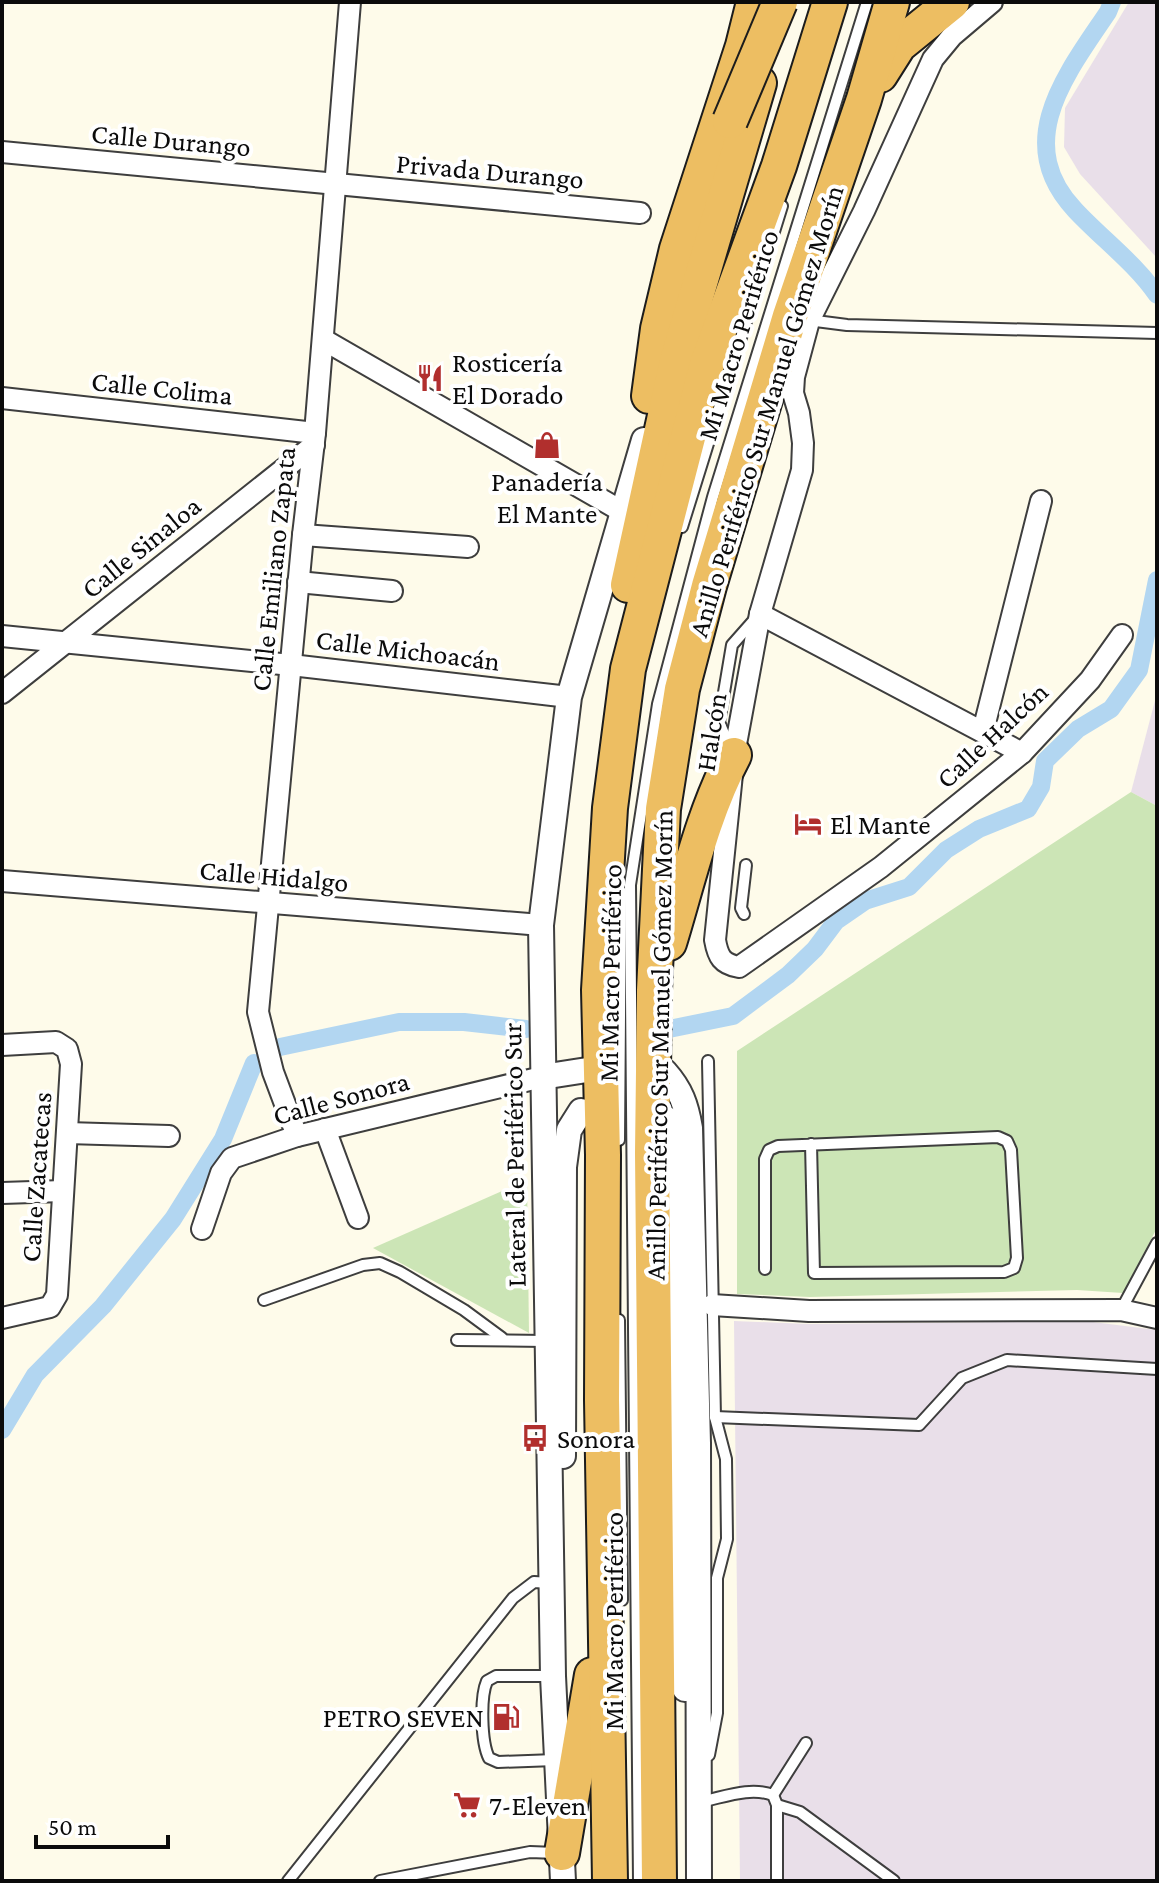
<svg xmlns="http://www.w3.org/2000/svg" width="1159" height="1883" font-family="'Crimson Pro',serif">
  <style>
    .industrial { fill: #e9dfe9 }
    .green { fill: #cce5b6 }
    .lines { fill: none; stroke-linecap: round; stroke-linejoin: round }
    .canal { stroke: #b2d6f1; stroke-width: 18 }
    .service-casing { stroke: #3e3e3e; stroke-width: 14 }
    .minor-casing { stroke: #3e3e3e; stroke-width: 24 }
    .tertiary-casing { stroke: #3e3e3e; stroke-width: 28 }
    .trunk-casing { stroke: #1c1c1c; stroke-width: 38 }
    .service { stroke: #fff; stroke-width: 10 }
    .minor { stroke: #fff; stroke-width: 20 }
    .tertiary { stroke: #fff; stroke-width: 24 }
    .trunk { stroke: #edbe62; stroke-width: 34 }
    .trunk-bridge-casing { stroke: #1c1c1c; stroke-width: 38; stroke-linecap: butt }
    .trunk-bridge { stroke: #edbe62; stroke-width: 34 }
    .labels { text-anchor: middle; dominant-baseline: central; stroke-width: 8; stroke-linejoin: round; paint-order: stroke }
    .street-label { font-size: 28px; fill: #0b0b0b; stroke: #fff }
    .poi-label { font-size: 28px; fill: #0b0b0b; stroke: #fff; text-anchor: start }
  </style>
  <rect width="100%" height="100%" fill="#fefbea"/>
  <g class="industrial">
    <path d="M1129,2H1157V258L1080,174L1064,147L1065,108Z"/>
    <path d="M1157,693V806L1131,792Z"/>
    <path d="M734,1321L809,1324L1085,1321L1157,1330V1881H740Z"/>
  </g>
  <g class="green">
    <path d="M1131,792L1157,806V1228L1123,1293L1077,1290L810,1297L737,1294V1051Z"/>
    <path d="M527,1180L529,1333L373,1248Z"/>
  </g>
  <g class="lines">
    <g class="canal">
      <path d="M1112,2L1108,12C1067,73 1011,142 1075,210C1101,238 1135,263 1157,295"/>
      <path d="M669,1029L733,1016L788,975L815,949L836,921L865,901L909,887L946,850L979,829L1028,809L1041,787L1045,761L1078,729L1111,709L1139,670L1157,580"/>
      <path d="M280,1047L399,1022H464L526,1029"/>
      <path d="M2,1430L35,1375L103,1306L173,1219L223,1139L254,1063"/>
    </g>
    <g class="service-casing">
      <g id="service">
        <path d="M808,320L847,325L1157,333"/>
        <path d="M682,527L782,206"/>
        <path d="M731,750L719,722L732,645L755,619"/>
        <path d="M744,914L741,908L746,865"/>
        <path d="M708,1061L715,1417L726,1459L727,1539L717,1578V1713L709,1755"/>
        <path d="M619,1140L621,892"/>
        <path d="M765,1269V1159L769,1150L778,1146L998,1137L1007,1141L1011,1150L1017,1258L1014,1268L1004,1272L814,1273L811,1144"/>
        <path d="M264,1300L363,1265L380,1263L400,1272L464,1310L502,1338"/>
        <path d="M1121,1310L1157,1243"/>
        <path d="M619,1320L622,1600"/>
        <path d="M457,1340L546,1341"/>
        <path d="M715,1417L919,1425L962,1378L1007,1360L1157,1369"/>
        <path d="M553,1676H496L487,1681C480,1697 481,1742 489,1758L498,1762L555,1760"/>
        <path d="M773,1795L806,1743"/>
        <path d="M699,1802C722,1798 749,1786 773,1795L777,1805V1881"/>
        <path d="M777,1805L800,1812L894,1881"/>
        <path d="M288,1881L513,1598L534,1582L550,1583"/>
        <path d="M380,1881L530,1852L556,1853"/>
        <path d="M639,1881L630,885L658,704L713,497L867,2"/>
      </g>
    </g>
    <g class="minor-casing">
      <g id="minor">
        <path d="M992,2L952,36L933,59L864,211L809,321L794,377L793,393L799,413L803,443L802,470L760,614L734,755L715,940C718,957 722,964 739,967L881,867L1022,753L1090,680L1122,635"/>
        <path d="M2,152L640,213"/>
        <path d="M324,340L623,512"/>
        <path d="M2,398L315,433"/>
        <path d="M303,535L468,547"/>
        <path d="M298,582L392,591"/>
        <path d="M760,614L1022,753"/>
        <path d="M2,636L291,665L569,697"/>
        <path d="M2,693L314,445"/>
        <path d="M983,731L1041,501"/>
        <path d="M2,881L541,925"/>
        <path d="M2,1045L56,1042L67,1049L71,1064L57,1295L50,1307L2,1318"/>
        <path d="M325,1129L358,1218"/>
        <path d="M67,1133L169,1136"/>
        <path d="M297,1136L273,1072L258,1012L303,535L315,433L350,2"/>
        <path d="M2,1193L63,1191"/>
        <path d="M202,1229L221,1173L232,1158L297,1136L542,1077"/>
        <path d="M712,1305L809,1311L1121,1310L1157,1318"/>
      </g>
    </g>
    <g class="tertiary-casing">
      <g id="tertiary">
        <path d="M665,1072C681,1090 686,1105 690,1128L698,1443L699,1881"/>
        <path d="M542,1077L587,1070"/>
        <path d="M667,1119L675,1166L679,1637L685,1689"/>
        <path d="M563,1456L564,1167L569,1130L581,1111"/>
        <path d="M563,1881L553,1676L541,925L569,697L644,440"/>
      </g>
    </g>
    <g class="trunk-casing">
      <g id="trunk">
        <path d="M880,75L899,45L952,2"/>
        <path d="M649,396L658,329L677,249L743,46L754,2"/>
        <path d="M628,585L677,361L759,83"/>
        <path d="M669,943C688,881 703,813 734,755"/>
        <path d="M562,1853L592,1675"/>
        <path d="M610,1881L602,1400L603,1155L599,990L610,808L628,669L707,364L779,166L830,2"/>
        <path d="M659,1881L652,1153L654,990L663,809L682,689L709,586L790,316L864,99L892,2"/>
      </g>
    </g>
    <use href="#service" class="service"/>
    <use href="#minor" class="minor"/>
    <use href="#tertiary" class="tertiary"/>
    <use href="#trunk" class="trunk"/>
    <g class="trunk-bridge-casing">
      <path id="trunk-bridge" d="M730,121L780,2"/>
    </g>
    <use href="#trunk-bridge" class="trunk-bridge"/>
  </g>
  <defs>
    <g id="restaurant-bare" transform="scale(2.16)"><path d="M-5-6h1v4h1v-4h1v4h1v-4h1v5L-1.5 .5V6h-2V.5L-5-1ZM5-6V6H3V1.5H1.5Q1.5-4 5-6Z" fill="#b12f2d" stroke="#fff" stroke-width="2.5" paint-order="stroke"/></g>
    <g id="shop-bare" transform="scale(2.16)"><path d="M-5-2.5h2.3a2.7 3.5 0 0 1 5.4 0H5L5.5 6h-11ZM-1.5-2.5h3a1.5 2.3 0 0 0-3 0Z" fill="#b12f2d" stroke="#fff" stroke-width="2.5" paint-order="stroke"/></g>
    <g id="hotel-bare" transform="scale(2.16)"><path d="M-6-4.5h1.5V1H6V5H4.5V3h-9V5H-6ZM-4 0a1.8 1.8 0 1 1 3.6 0ZM.5 0V-2.5h3Q6-2.5 6 0Z" fill="#b12f2d" stroke="#fff" stroke-width="2.5" paint-order="stroke"/></g>
    <g id="bus-bare" transform="scale(2.16)"><path d="M-5-6H5V4H4V6H2V4H-2V6H-4V4H-5ZM-3.5-4V0h7V-4ZM-3.5 1.2v1.5H-2V1.2ZM2 1.2v1.5H3.5V1.2Z" fill="#b12f2d" stroke="#fff" stroke-width="2.5" paint-order="stroke"/></g>
    <g id="fuel-bare" transform="scale(2.16)"><path d="M-5.5-6h7V0h2V4h1.3V-2.5L3-4.5l.8-.8L6-3V5H2.5V1h-1V6h-7ZM-4.2-4.7v3.2H.2V-4.7Z" fill="#b12f2d" stroke="#fff" stroke-width="2.5" paint-order="stroke"/></g>
    <g id="supermarket-bare" transform="scale(2.16)"><path d="M-6-5.5h2.5l.6 2H6L4.5 2H-2.5L-4.4-4H-6ZM-1.5 3.2a1.3 1.3 0 1 0 .1 0ZM3 3.2a1.3 1.3 0 1 0 .1 0Z" fill="#b12f2d" stroke="#fff" stroke-width="2.5" paint-order="stroke"/></g>
  </defs>
  <g fill-rule="evenodd">
    <use href="#restaurant-bare" x="430" y="378"/>
    <use href="#shop-bare" x="547" y="445"/>
    <use href="#hotel-bare" x="808" y="824"/>
    <use href="#bus-bare" x="535" y="1438"/>
    <use href="#fuel-bare" x="506" y="1717"/>
    <use href="#supermarket-bare" x="467" y="1805"/>
  </g>
  <g class="labels">
    <g class="street-label">
      <text transform="translate(171 140) rotate(5)">Calle Durango</text>
      <text transform="translate(490 171) rotate(5)">Privada Durango</text>
      <text transform="translate(738 335) rotate(-73)">Mi Macro Periférico</text>
      <text transform="translate(162 388) rotate(6)">Calle Colima</text>
      <text transform="translate(766 411) rotate(-73)">Anillo Periférico Sur Manuel Gómez Morín</text>
      <text transform="translate(141 547) rotate(-39)">Calle Sinaloa</text>
      <text transform="translate(273 569) rotate(-84)">Calle Emiliano Zapata</text>
      <text transform="translate(408 650) rotate(7)">Calle Michoacán</text>
      <text transform="translate(711 732) rotate(-81)">Halcón</text>
      <text transform="translate(992 735) rotate(-43)">Calle Halcón</text>
      <text transform="translate(274 876) rotate(5)">Calle Hidalgo</text>
      <text transform="translate(610 973) rotate(-89)">Mi Macro Periférico</text>
      <text transform="translate(659 1045) rotate(-89)">Anillo Periférico Sur Manuel Gómez Morín</text>
      <text transform="translate(341 1098) rotate(-15)">Calle Sonora</text>
      <text transform="translate(514 1155) rotate(-91)">Lateral de Periférico Sur</text>
      <text transform="translate(36 1177) rotate(-86)">Calle Zacatecas</text>
      <text transform="translate(613 1621) rotate(-90)">Mi Macro Periférico</text>
    </g>
    <g class="poi-label">
      <text x="452" y="362">Rosticería<tspan x="452" dy="32">El Dorado</tspan></text>
      <text x="547" y="481" text-anchor="middle">Panadería<tspan x="547" dy="32">El Mante</tspan></text>
      <text x="830" y="824">El Mante</text>
      <text x="557" y="1438">Sonora</text>
      <text x="484" y="1717" text-anchor="end">PETRO SEVEN</text>
      <text x="489" y="1805">7-Eleven</text>
    </g>
  </g>
  <rect width="1159" height="1883" fill="none" stroke="#0b0b0b" stroke-width="8"/>
  <path d="M36 1835v12h132v-12" fill="none" stroke="#0b0b0b" stroke-width="4"/>
  <text x="48" y="1835" font-size="24" fill="#0b0b0b" stroke="#ffffff" stroke-width="6" paint-order="stroke">50 m</text>
</svg>
